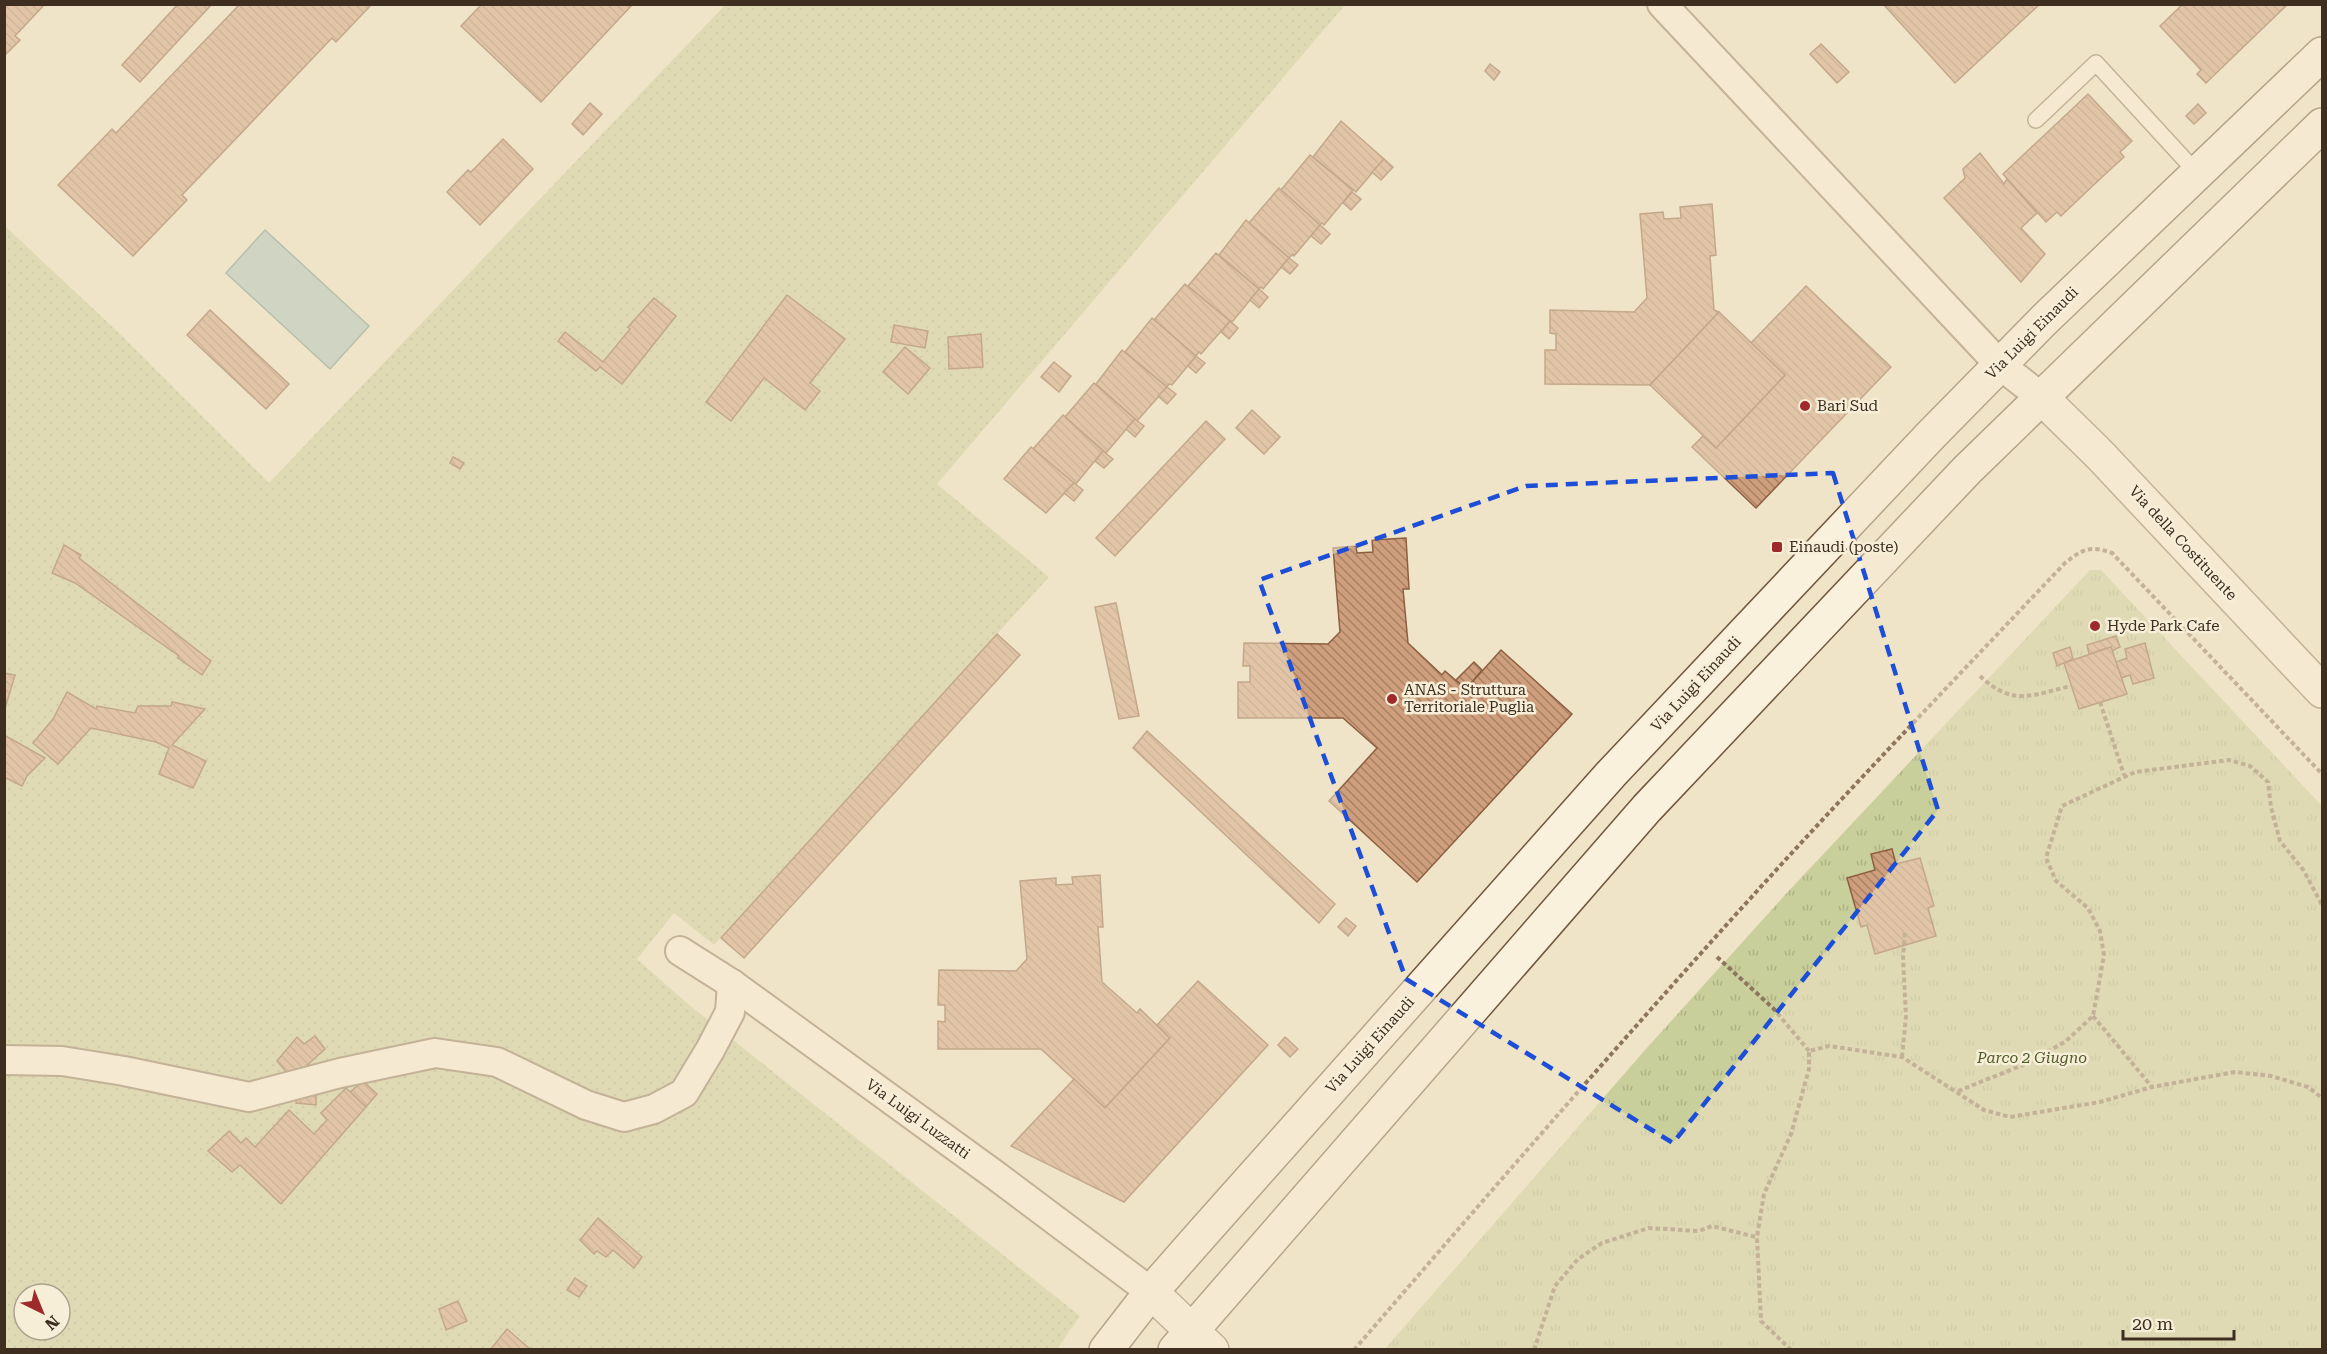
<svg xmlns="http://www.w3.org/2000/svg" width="2327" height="1354" font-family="'Roboto Serif',serif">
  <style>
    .grass { fill: url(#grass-dots); fill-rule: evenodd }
    .park { fill: url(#park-tufts) }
    .water { fill: #a9c4bc; stroke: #6f938a; stroke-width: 1.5 }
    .building { fill: url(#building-back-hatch); stroke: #8d5f41; stroke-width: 1.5 }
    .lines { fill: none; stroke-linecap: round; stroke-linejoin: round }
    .service-casing { stroke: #8d765c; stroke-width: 18 }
    .minor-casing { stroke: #8d765c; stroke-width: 32 }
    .tertiary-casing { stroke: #8d765c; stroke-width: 36 }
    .secondary-casing { stroke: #6f573f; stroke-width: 36 }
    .path { stroke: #8d765c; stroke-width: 4; stroke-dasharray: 4.5 3; stroke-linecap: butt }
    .service { stroke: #faf1dc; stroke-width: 15 }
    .minor { stroke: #faf1dc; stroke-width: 28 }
    .tertiary { stroke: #faf1dc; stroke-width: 33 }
    .secondary { stroke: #faf1dc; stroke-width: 33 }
    .marked { fill: none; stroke: #1d4ed8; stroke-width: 4.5; stroke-dasharray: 12 8; stroke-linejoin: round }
    .poi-dot { fill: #9e2a2b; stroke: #f7eed8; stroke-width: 2 }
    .labels { text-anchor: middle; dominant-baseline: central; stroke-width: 5; stroke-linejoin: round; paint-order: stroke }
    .street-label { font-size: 15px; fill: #3d2e20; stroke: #f7eed8 }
    .poi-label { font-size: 15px; fill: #3d2e20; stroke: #f7eed8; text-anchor: start }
    .park-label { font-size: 15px; font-style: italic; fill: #4d5a26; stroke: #f7eed8 }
  </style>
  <defs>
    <pattern id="grass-dots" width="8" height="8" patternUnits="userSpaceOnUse" patternTransform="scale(1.5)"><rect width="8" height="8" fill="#c9cf9b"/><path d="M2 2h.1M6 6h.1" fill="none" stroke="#aeb285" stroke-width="1.8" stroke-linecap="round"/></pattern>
    <pattern id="park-tufts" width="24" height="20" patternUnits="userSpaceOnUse" patternTransform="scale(1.5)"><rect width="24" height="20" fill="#c9cf9b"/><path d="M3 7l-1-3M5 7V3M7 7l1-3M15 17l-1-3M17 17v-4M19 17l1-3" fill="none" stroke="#aeb285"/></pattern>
    <pattern id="building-back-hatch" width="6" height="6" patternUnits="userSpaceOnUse" patternTransform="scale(1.5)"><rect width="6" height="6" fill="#cf9f7d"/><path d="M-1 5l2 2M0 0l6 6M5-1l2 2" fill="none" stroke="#a98266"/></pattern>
  </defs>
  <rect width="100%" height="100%" fill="#f0e4c8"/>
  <path class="grass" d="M725,5H1345L937,484L1049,577L714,945L674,913L637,959L688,1004L1080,1316L1057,1349L6,1350L4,225L121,335L269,483ZM24,1294H60V1330H24Z"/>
  <path class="park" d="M2090,570H2101L2322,806V1349L1384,1350L1645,1050L1784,896Z"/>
  <path class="water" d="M265,230L369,326L330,369L226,273Z"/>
  <g class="building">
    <path d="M4,4H45L15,36L20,40L4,56Z"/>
    <path d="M178,4H212L140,82L122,65Z"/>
    <path d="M240,4H372L336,42L332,38L182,195L187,200L133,256L58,185L112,129L116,133Z"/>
    <path d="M482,4H633L541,102L461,26Z"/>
    <path d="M1883,4H2040L1955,83Z"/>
    <path d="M2183,4H2288L2206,83L2197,74L2201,70L2160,26Z"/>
    <path d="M1821,44L1849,72L1837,83L1810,54Z"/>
    <path d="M1490,64L1500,72L1494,80L1485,71Z"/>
    <path d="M2088,94L2132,141L2120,152L2124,157L2100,179L2061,216L2057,212L2046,222L2003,174Z"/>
    <path d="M590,103L602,114L583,135L572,124Z"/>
    <path d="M2198,104L2206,113L2194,124L2186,116Z"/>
    <path d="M1341,121L1384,159L1356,192L1313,157Z"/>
    <path d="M503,139L533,169L480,225L447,192L468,170L471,172Z"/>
    <path d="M1980,153L2004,184L2007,179L2037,213L2021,228L2045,254L2021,282L1944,198L1965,178L1963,169Z"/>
    <path d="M1310,155L1353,190L1324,225L1322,223L1320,225L1281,190Z"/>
    <path d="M1384,159L1393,167L1381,180L1372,172Z"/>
    <path d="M1279,188L1320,225L1294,256L1293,254L1289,258L1249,223Z"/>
    <path d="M1352,192L1361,199L1351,210L1343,203Z"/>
    <path d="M1712,204L1716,255L1710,256L1714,310L1719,312L1650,385L1545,384V350H1556V334L1550,333V310L1634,312L1647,298L1640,214L1663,212L1664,219L1681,218L1680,207Z"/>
    <path d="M1246,220L1289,258L1263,289L1261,287L1259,289L1219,255Z"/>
    <path d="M1320,225L1330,234L1321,244L1311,236Z"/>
    <path d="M1216,253L1259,289L1233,321H1230L1188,286Z"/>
    <path d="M1289,258L1298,265L1290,274L1281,267Z"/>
    <path d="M1185,284L1230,321L1201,354L1199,352L1196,356L1154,320Z"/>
    <path d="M1806,286L1891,367L1756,508L1692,447L1703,436L1716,448L1785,375L1751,343Z"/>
    <path d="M1259,289L1268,297L1259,308L1250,300Z"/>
    <path d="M787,295L845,339L810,383L820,391L805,410L764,378L731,421L706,402Z"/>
    <path d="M654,298L676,316L622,384L600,367L596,371L558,341L565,332L603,362L630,329L628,327Z"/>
    <path d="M210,310L289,384L266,409L187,335Z"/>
    <path d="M1719,312L1785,375L1716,448L1650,385Z"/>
    <path d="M1152,318L1196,356L1172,385L1169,384L1167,387L1125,352Z"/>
    <path d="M1230,321L1238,328L1229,339L1221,332Z"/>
    <path d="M894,325L928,331L925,348L891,342Z"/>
    <path d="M981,334L983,367L949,369L948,337Z"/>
    <path d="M905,347L930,368L908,394L883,372Z"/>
    <path d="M1122,350L1167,387L1137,421L1096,384Z"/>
    <path d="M1196,356L1205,363L1196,373L1188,366Z"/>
    <path d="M1054,362L1071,376L1059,392L1041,377Z"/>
    <path d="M1094,383L1135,419L1106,453L1065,417Z"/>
    <path d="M1167,387L1176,394L1167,404L1158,396Z"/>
    <path d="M1252,410L1280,437L1264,454L1236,428Z"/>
    <path d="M1063,415L1103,451L1075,485L1033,449Z"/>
    <path d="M1135,419L1144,426L1135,437L1126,429Z"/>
    <path d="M1206,421L1225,439L1115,556L1096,538Z"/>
    <path d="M1031,447L1074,483L1046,513L1004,479Z"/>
    <path d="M1103,451L1113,459L1104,468L1095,461Z"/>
    <path d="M453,457L464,463L460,469L450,463Z"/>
    <path d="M1074,483L1083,490L1074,501L1064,493Z"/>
    <path d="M1406,538L1409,589H1403L1408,643L1442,675L1445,671L1466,689L1501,650L1572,714L1417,882L1329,801L1377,748L1343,718H1238V682H1250V666H1243L1244,643L1328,644L1340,632L1333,548L1356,546L1357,553L1373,552L1372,540Z"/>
    <path d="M64,545L81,555L79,558L211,661L202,675L178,658L179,656L75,583L52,573Z"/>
    <path d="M1116,603L1139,716L1119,719L1095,607Z"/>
    <path d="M997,634L1020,655L744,958L721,938Z"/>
    <path d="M2116,636L2120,647L2112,651L2111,647L2089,654L2087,645Z"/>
    <path d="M2145,643L2154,678L2133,684L2130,675L2121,678L2116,662L2127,658L2125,649Z"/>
    <path d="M2070,647L2073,659L2057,666L2053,653Z"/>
    <path d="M2111,647L2127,694L2079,709L2064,663Z"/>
    <path d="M1474,662L1482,670L1466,689L1456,680Z"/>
    <path d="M4,673L15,675L4,712Z"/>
    <path d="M67,692L96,709L97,706L135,713L138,706H171L172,702L205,709L172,745L206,761L193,788L159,774L169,748L156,742L91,728L58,764L33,743L53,719Z"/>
    <path d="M1147,731L1335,904L1319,923L1133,748Z"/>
    <path d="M4,735L45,758L27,776L22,786L4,777Z"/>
    <path d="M1892,849L1896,864L1920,858L1934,906L1928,908L1936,936L1875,954L1867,925L1861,927L1847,878L1875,870L1871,854Z"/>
    <path d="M1100,875L1103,927H1098L1102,982L1137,1013L1140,1009L1170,1038L1105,1108L1041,1049H938V1021L945,1022V1005H938L939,970L1016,971L1027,959L1020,881L1056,878V885L1073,884L1072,877Z"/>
    <path d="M1346,918L1356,926L1348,936L1338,927Z"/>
    <path d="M1198,981L1268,1045L1124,1202L1011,1146L1074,1079L1105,1108L1170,1038L1157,1025Z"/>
    <path d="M315,1036L325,1049L292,1079L277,1061L297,1037L304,1044Z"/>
    <path d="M1285,1037L1298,1049L1290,1057L1278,1045Z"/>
    <path d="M363,1081L377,1094L366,1107L350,1092Z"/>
    <path d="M346,1088L366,1107L281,1204L240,1165L232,1172L208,1151L229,1131L241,1143L246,1138L255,1147L289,1110L314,1134L327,1120L321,1113Z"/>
    <path d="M316,1093V1105L296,1103L297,1094Z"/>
    <path d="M598,1218L642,1257L634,1268L613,1250L606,1257L597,1251L594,1254L580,1240Z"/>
    <path d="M575,1278L587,1286L579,1297L567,1290Z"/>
    <path d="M458,1301L467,1321L446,1330L439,1309Z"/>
    <path d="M507,1329L531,1350H490Z"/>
  </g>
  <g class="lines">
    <g class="service-casing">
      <path id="service" d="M2036,120L2096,63L2197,173"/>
    </g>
    <g class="minor-casing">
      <g id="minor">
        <path d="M1662,4L2000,365L2041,397"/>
        <path d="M680,951L732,984L995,1175L1151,1292"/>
        <path d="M4,1060L62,1061L124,1071L249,1097L340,1073L435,1053L497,1062L586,1105L624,1117L654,1109L684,1093L710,1050L730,1012L732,984"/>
      </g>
    </g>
    <g class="tertiary-casing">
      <g id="tertiary">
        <path d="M2041,397L2100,455L2322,691"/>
        <path d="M1151,1292L1212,1350"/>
      </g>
    </g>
    <g class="secondary-casing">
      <g id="secondary">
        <path d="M1106,1350L1151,1292L1202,1234L1611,774L1931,435L2044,320L2322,54"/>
        <path d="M1175,1350L1647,808L1967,470L2322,125"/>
      </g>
    </g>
    <g class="path">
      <path d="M1980,676C2013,707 2032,695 2071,686"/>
      <path d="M2100,702L2124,775"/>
      <path d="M1717,957L1773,1008L1809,1051"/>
      <path d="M2093,1016L2152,1087"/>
      <path d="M1902,1057L1906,1016L1903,958L1905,930"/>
      <path d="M1958,1091L2028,1063L2066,1041L2093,1016L2104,955L2100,931L2088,908L2056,881L2046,858L2062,806L2135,772L2229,760L2250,766L2268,782L2271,807L2280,841L2304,871L2322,905"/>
      <path d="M1354,1350C1484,1199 1614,1049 1748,901C1852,786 1959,675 2065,563C2083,549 2090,545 2112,553L2322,774"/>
      <path d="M1534,1350L1555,1286L1578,1259L1602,1243L1649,1228L1699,1231L1712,1226L1756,1237"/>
      <path d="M1636,1350H1637"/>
      <path d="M1791,1350L1761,1321L1757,1237L1764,1194L1791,1134L1809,1069V1051L1829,1046L1902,1057L1984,1110L2010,1117L2100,1102L2152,1087L2235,1072L2271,1076L2308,1087L2322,1098"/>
    </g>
    <use href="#service" class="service"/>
    <use href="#minor" class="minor"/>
    <use href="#tertiary" class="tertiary"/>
    <use href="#secondary" class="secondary"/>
  </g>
  <path d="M0 0H2327V1354H0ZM1833,473L1938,810L1673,1143L1406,979L1259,580L1526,486Z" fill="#f0e4c8" fill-opacity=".55" fill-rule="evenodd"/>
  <path class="marked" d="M1833,473L1938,810L1673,1143L1406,979L1259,580L1526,486Z"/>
  <g class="poi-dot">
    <circle cx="1805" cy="406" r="6"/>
    <rect x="1771" y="541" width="12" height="12" rx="3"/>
    <circle cx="2095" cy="626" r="6"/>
    <circle cx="1392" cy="699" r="6"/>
  </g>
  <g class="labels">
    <g class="street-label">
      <text transform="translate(2032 333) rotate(-45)">Via Luigi Einaudi</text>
      <text transform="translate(2183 543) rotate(47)">Via della Costituente</text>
      <text transform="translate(1696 684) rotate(-47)">Via Luigi Einaudi</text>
      <text transform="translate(1370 1045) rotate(-48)">Via Luigi Einaudi</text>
      <text transform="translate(918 1119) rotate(36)">Via Luigi Luzzatti</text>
    </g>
    <g class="poi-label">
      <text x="1817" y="406">Bari Sud</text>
      <text x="1789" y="547">Einaudi (poste)</text>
      <text x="2107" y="626">Hyde Park Cafe</text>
      <text x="1404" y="690">ANAS - Struttura<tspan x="1404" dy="17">Territoriale Puglia</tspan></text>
    </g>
    <g class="park-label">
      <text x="2032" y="1058">Parco 2 Giugno</text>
    </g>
  </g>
  <rect width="2327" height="1354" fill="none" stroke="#3d2e20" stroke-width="12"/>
  <g transform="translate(42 1312) rotate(137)"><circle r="28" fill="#f7eed8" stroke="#ada18e" stroke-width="1.5"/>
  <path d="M0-4.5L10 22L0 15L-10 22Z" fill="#9e2a2b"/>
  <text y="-9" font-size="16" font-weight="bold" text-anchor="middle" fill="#3d2e20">N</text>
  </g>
  <path d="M2123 1330v9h111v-9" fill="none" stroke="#3d2e20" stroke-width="3"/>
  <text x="2132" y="1330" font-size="18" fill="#3d2e20" stroke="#f7eed8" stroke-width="4.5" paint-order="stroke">20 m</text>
</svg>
